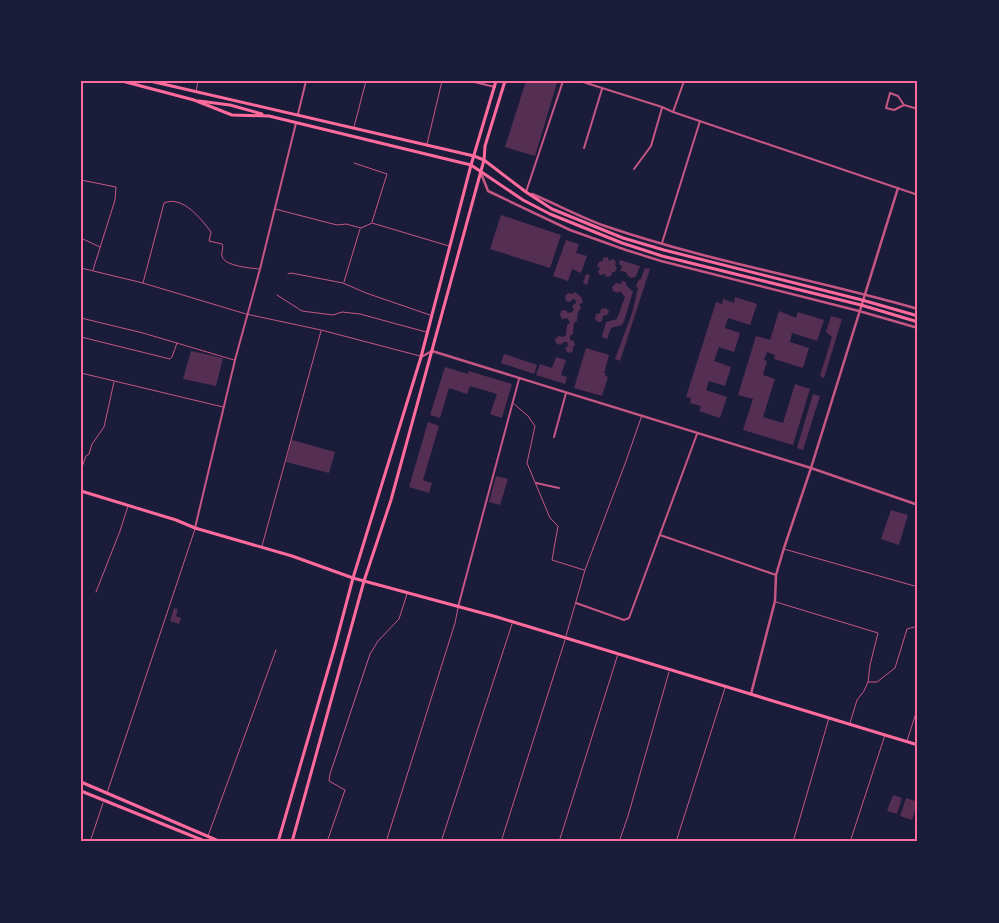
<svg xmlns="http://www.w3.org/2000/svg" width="999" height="923" font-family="Raleway,sans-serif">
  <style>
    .building { fill: #542f53 }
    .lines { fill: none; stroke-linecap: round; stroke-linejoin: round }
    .service { stroke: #c65784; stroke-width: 1 }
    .minor { stroke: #c65784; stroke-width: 2 }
    .tertiary { stroke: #c65784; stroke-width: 2.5 }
    .secondary { stroke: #ff6b9d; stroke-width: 3 }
    .primary { stroke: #ff6b9d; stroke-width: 3 }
    .neatline { fill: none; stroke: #ff6b9d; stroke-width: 2 }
  </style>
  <rect width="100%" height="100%" fill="#1b1b3a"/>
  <g class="building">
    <path d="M526,81H552L557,83L535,156L505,147Z"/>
    <path d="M501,215L561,235L550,268L490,249Z"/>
    <path d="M566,240L579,244L576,253L587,256L581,273L572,269L568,281L553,276Z"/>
    <path d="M608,257L609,261L613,259L616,262L615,265L617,268L615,272H612L611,276L606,277L605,274L600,275L598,272L600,268L597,266L599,262L603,261V258Z"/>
    <path d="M620,260L640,266L636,276L632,278L628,276L626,272L620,271L622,266L619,264Z"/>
    <path d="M645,268L650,269L620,361L615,359L632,313L638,288L636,286L638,281L641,279Z"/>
    <path d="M586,274L590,275L587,285L583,283Z"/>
    <path d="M622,281L626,282V285L633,292L624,321L622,325L611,328L607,339L602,337L606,322L617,319L625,297L620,291L618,293L613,291L612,287L616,283L621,284Z"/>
    <path d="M575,292L581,297L583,302L579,305L581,308L578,312L577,321L574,323L573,334L570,336V340L574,341L575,345L573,347V351L570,353L567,352L565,348L568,346L567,342H564L560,345L556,343L555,339L559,336L563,337L566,335L567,325L570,323L567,318L562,319L560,315L561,311L565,310L568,313L572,312L574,310L572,306L576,303L575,299H573L570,302L566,301L565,296L568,293L572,294Z"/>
    <path d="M735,297L757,304L750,325L728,318L725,328L740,333L734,352L719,347L714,361L731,367L725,386L709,381L706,390L727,397L720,418L699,411L701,406L690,403L691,398L686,397L716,302L722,304L723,299L734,303Z"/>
    <path d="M606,308L609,311L607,315L603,316L602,321L598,322L595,319L596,314L600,313L601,309Z"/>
    <path d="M779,311L796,318L798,312L824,320L817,341L792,333L790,342L809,348L803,368L774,359L775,355L767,352L764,360L767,361L763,375L775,379L763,417L783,423L795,384L810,389L793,445L743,430L753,399L738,395L756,336L770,340Z"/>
    <path d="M831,316L842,319L824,378L820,376L832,337L826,332Z"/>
    <path d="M586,348L609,355L604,373H606L605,376L608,377L602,396L574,388Z"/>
    <path d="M191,351L223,358L216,386L183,379Z"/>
    <path d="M504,354L537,365L534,374L501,363Z"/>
    <path d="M556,357L566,360L561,375L567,377L565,384L536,375L540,364L552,368Z"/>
    <path d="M445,367L468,374L469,371L512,384L502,418L490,414L497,394L470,386L467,394L449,388L440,418L430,415Z"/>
    <path d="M813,394L820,396L803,450L797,448Z"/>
    <path d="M428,422L439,426L423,480L432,483L429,493L409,487Z"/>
    <path d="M292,440L335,452L329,473L286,462Z"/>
    <path d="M496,476L508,479L500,505L489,502Z"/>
    <path d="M891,510L908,515L899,545L881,539Z"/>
    <path d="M174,608L178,609L176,616L181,618L179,624L170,621Z"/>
    <path d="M893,795L902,798L897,814L887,811Z"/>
    <path d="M906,798L918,802L912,820L900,816Z"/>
  </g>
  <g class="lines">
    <g class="service">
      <path d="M196,92L198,81"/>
      <path d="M354,127L366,81"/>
      <path d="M427,144L442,81"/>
      <path d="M354,163L387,174L372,222"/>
      <path d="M81,180L116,187L115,200L93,270"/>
      <path d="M275,209L337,225L346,224L361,228L372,223L449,246"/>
      <path d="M81,238L100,247"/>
      <path d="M81,268L143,283L246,314L321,330L420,356"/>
      <path d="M288,274L291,273L343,283L366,293L430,315"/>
      <path d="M344,282L360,229"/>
      <path d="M143,283L164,203C183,195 201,219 211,232L209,241L222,244C224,249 221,251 222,256C224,266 250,268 259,269"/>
      <path d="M277,295L302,311L333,315L342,312L360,314L426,332"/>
      <path d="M81,318L143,333L234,360"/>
      <path d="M81,337L170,359L172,357L177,343"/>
      <path d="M81,373L223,407"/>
      <path d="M514,404L528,416L535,426L527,463L550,518L558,526L552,560L584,570"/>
      <path d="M81,470L86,456L89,454L92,444L104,427L114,382"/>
      <path d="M262,546L321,331"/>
      <path d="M784,549L918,587"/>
      <path d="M96,592L120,531L128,506"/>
      <path d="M776,602L878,633L870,665L868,682"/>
      <path d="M566,636L585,570L626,461L642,415"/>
      <path d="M850,723L857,700L864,691L868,682H877L895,668L907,629L918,626"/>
      <path d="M907,741L916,713L918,691"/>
      <path d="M107,793L195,529"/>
      <path d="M208,836L276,650"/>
      <path d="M90,842L103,803"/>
      <path d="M327,842L345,790L329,781L330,774L370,654L378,641L399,619L407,594"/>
      <path d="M386,842L455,623L458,608"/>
      <path d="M441,842L512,624"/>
      <path d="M501,842L565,640"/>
      <path d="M559,842L618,654"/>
      <path d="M619,842L628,816L669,672"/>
      <path d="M676,842L725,688"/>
      <path d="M793,842L829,718"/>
      <path d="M850,842L885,735"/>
    </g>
    <g class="minor">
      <path d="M470,81L495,87"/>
      <path d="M580,81L662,107L673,112L918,195"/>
      <path d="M904,105L894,110L886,108L890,93L898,96L904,105L918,109"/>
      <path d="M673,112L684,81"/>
      <path d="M298,114L306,81"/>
      <path d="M584,148L602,89"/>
      <path d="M634,169L651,146L662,108"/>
      <path d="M526,192L563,81"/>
      <path d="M662,243L700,121"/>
      <path d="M81,360V365"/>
      <path d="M554,437L566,393"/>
      <path d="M536,483L559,488"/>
      <path d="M195,528L235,360L260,269L296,123"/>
      <path d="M660,535L776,575"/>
      <path d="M576,603L624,620L629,618L697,434"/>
      <path d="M458,607L519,379"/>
    </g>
    <g class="tertiary">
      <path d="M481,173L488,191L570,230L626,250L661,261L859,311L918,328"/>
      <path d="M532,194C556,204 580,217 605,226C707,261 814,279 918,309"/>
      <path d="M421,357L432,351L811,468L918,505"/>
      <path d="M751,694L775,601L776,575L784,548L811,468L898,188"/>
    </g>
    <g class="secondary">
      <path d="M122,81L194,100L232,115L269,116L471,165L523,200L550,214L622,243L662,256L861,305L918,322"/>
      <path d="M150,81L474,156L484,160L526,192L552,209L623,238L664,250L862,300L918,316"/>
      <path d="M199,101L230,105L262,114"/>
      <path d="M81,782L221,842"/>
      <path d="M81,791L207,842"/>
    </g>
    <g class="primary">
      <path d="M81,491L176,520L195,528L292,556L353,578L497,617L918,745"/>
      <path d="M278,842L335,646L353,578L421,357L471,165L496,81"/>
      <path d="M292,842L364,581L391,500L484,160L485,146L505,81"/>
    </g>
  </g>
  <rect width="999" height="923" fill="none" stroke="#1b1b3a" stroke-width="165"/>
  <rect x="82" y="82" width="834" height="758" class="neatline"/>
</svg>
